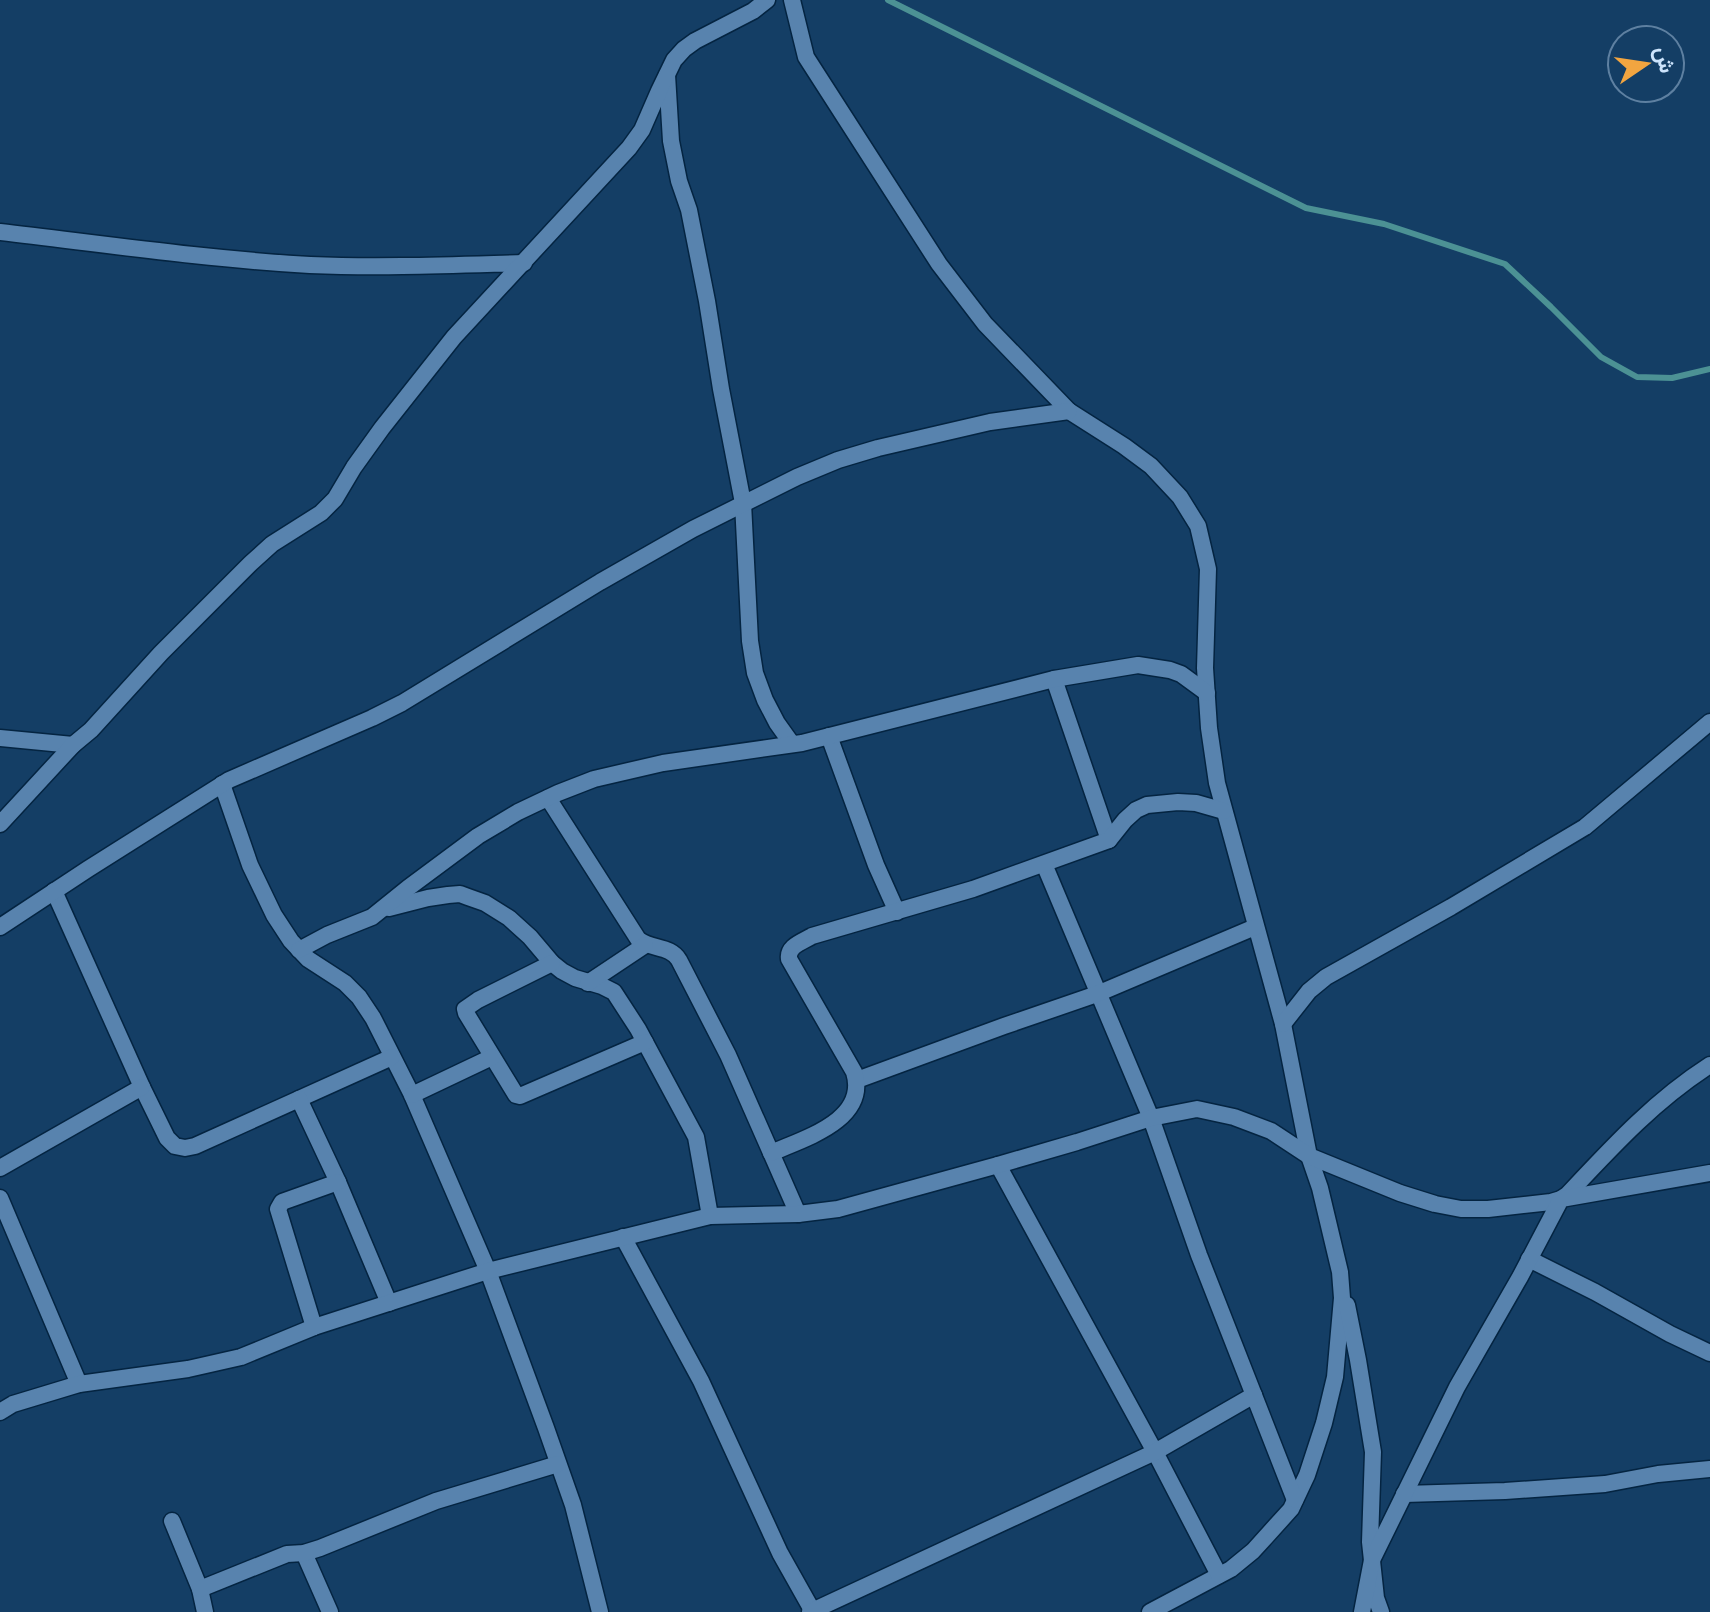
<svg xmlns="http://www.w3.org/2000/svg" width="1710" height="1612" font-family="Figtree,Vazirmatn,sans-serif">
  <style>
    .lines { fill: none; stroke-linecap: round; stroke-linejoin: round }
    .stream { stroke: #4c9194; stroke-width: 6 }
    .minor-casing { stroke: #042441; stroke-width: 19 }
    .minor { stroke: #5883ae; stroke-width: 16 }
  </style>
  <rect width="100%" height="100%" fill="#143e65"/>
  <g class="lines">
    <path class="stream" d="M888,0L1306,208L1384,224L1505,264L1551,307L1601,357L1637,377L1672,378L1710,369"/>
    <g class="minor-casing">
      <g id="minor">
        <path d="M792,0L806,57L939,264L985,324L1069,411L1124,446L1151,466L1180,497L1198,526L1208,569L1205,668L1209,728L1217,783L1283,1024L1309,1156L1320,1188L1340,1272L1342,1298L1335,1377L1324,1423L1307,1475L1291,1509L1253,1551L1231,1569L1150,1612"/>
        <path d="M667,75L671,141L679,181L689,210L707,301L721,389L743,503L750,641L755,673L765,700L777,723L792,744"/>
        <path d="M0,232C103,244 206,259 310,265C381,268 453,265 524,263"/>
        <path d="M1054,679L1109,840"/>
        <path d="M829,736L876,865L897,912"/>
        <path d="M0,738L73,745"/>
        <path d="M222,784L250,865L274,915L291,941L308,959L345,983L359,997L373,1018L412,1095L488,1271L546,1428L573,1505L600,1612"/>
        <path d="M548,798L638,939C651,950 670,945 679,960L728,1055L798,1214"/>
        <path d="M0,824L73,745L91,730L161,653L251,563L272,544L321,513L335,499L354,467L382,428L454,337L629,148L642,130L659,91L674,60L684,49L695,41L753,11L767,0"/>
        <path d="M1044,864L1151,1118L1199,1255L1295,1500"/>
        <path d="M54,891L142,1087L167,1138L175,1146L185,1148L195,1146L392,1057"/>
        <path d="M389,908L428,898L448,895L460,894L468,897L485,903L509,918L530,937L552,963L562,971L575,978L602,986L614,992L638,1029L696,1137L710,1216"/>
        <path d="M0,927L88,869L229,780L372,718L402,703L600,582L693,529L797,477L838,460L878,448L990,422L1069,411"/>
        <path d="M299,950L327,935L372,917L408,888L478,836L518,812L558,793L594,779L663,763L802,743L1054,679L1138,665L1170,670L1181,674L1207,693"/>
        <path d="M552,963L478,1000L465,1009L466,1013L516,1095L520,1096L645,1042"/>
        <path d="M588,983L645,945"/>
        <path d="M1283,1024L1309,991L1326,977L1451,907L1585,827L1710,722"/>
        <path d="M857,1080L1004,1026L1097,994L1255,927"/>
        <path d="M412,1095L492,1057"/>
        <path d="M299,1099L338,1182L389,1303"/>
        <path d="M771,1153C805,1138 869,1120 854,1072L789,959C787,946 802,942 812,936L973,889L1109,840L1125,820L1136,810L1147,805L1178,802L1196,803L1224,811"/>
        <path d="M998,1165L1155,1452L1219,1575"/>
        <path d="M0,1168L142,1087"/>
        <path d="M0,1198L79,1384"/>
        <path d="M623,1237L701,1381L780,1553L812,1610"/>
        <path d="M1529,1259L1595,1292L1670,1334L1710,1353"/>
        <path d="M1347,1305L1358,1360L1373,1452L1370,1542L1376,1598L1381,1612"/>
        <path d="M314,1327L278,1209L282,1202L338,1182"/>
        <path d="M0,1412L13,1404L79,1384L188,1369L241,1357L314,1327L488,1271L710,1216L798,1214L838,1209L998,1165L1077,1142L1151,1118L1197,1109L1234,1117L1271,1131L1309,1156L1400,1193L1435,1204L1461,1209H1488L1551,1202L1561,1199L1567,1195C1612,1147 1654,1101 1710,1065"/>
        <path d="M1404,1494L1505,1491L1605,1484L1658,1474L1710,1469"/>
        <path d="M172,1521L200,1589L205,1612"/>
        <path d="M304,1553L330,1612"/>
        <path d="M200,1589L287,1554L304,1553L320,1548L436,1501L558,1464"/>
        <path d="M810,1612L1155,1452L1254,1395"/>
        <path d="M1362,1612L1372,1560L1457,1387L1520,1277L1561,1199L1710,1173"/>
      </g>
    </g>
    <use href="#minor" class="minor"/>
  </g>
  <g transform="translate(1646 64) rotate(77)"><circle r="38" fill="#143e65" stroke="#5e80a1" stroke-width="2"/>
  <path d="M0-6L14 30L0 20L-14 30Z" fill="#f2a540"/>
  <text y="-12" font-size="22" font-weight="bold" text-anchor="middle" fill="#cde4fc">ش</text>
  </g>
</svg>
